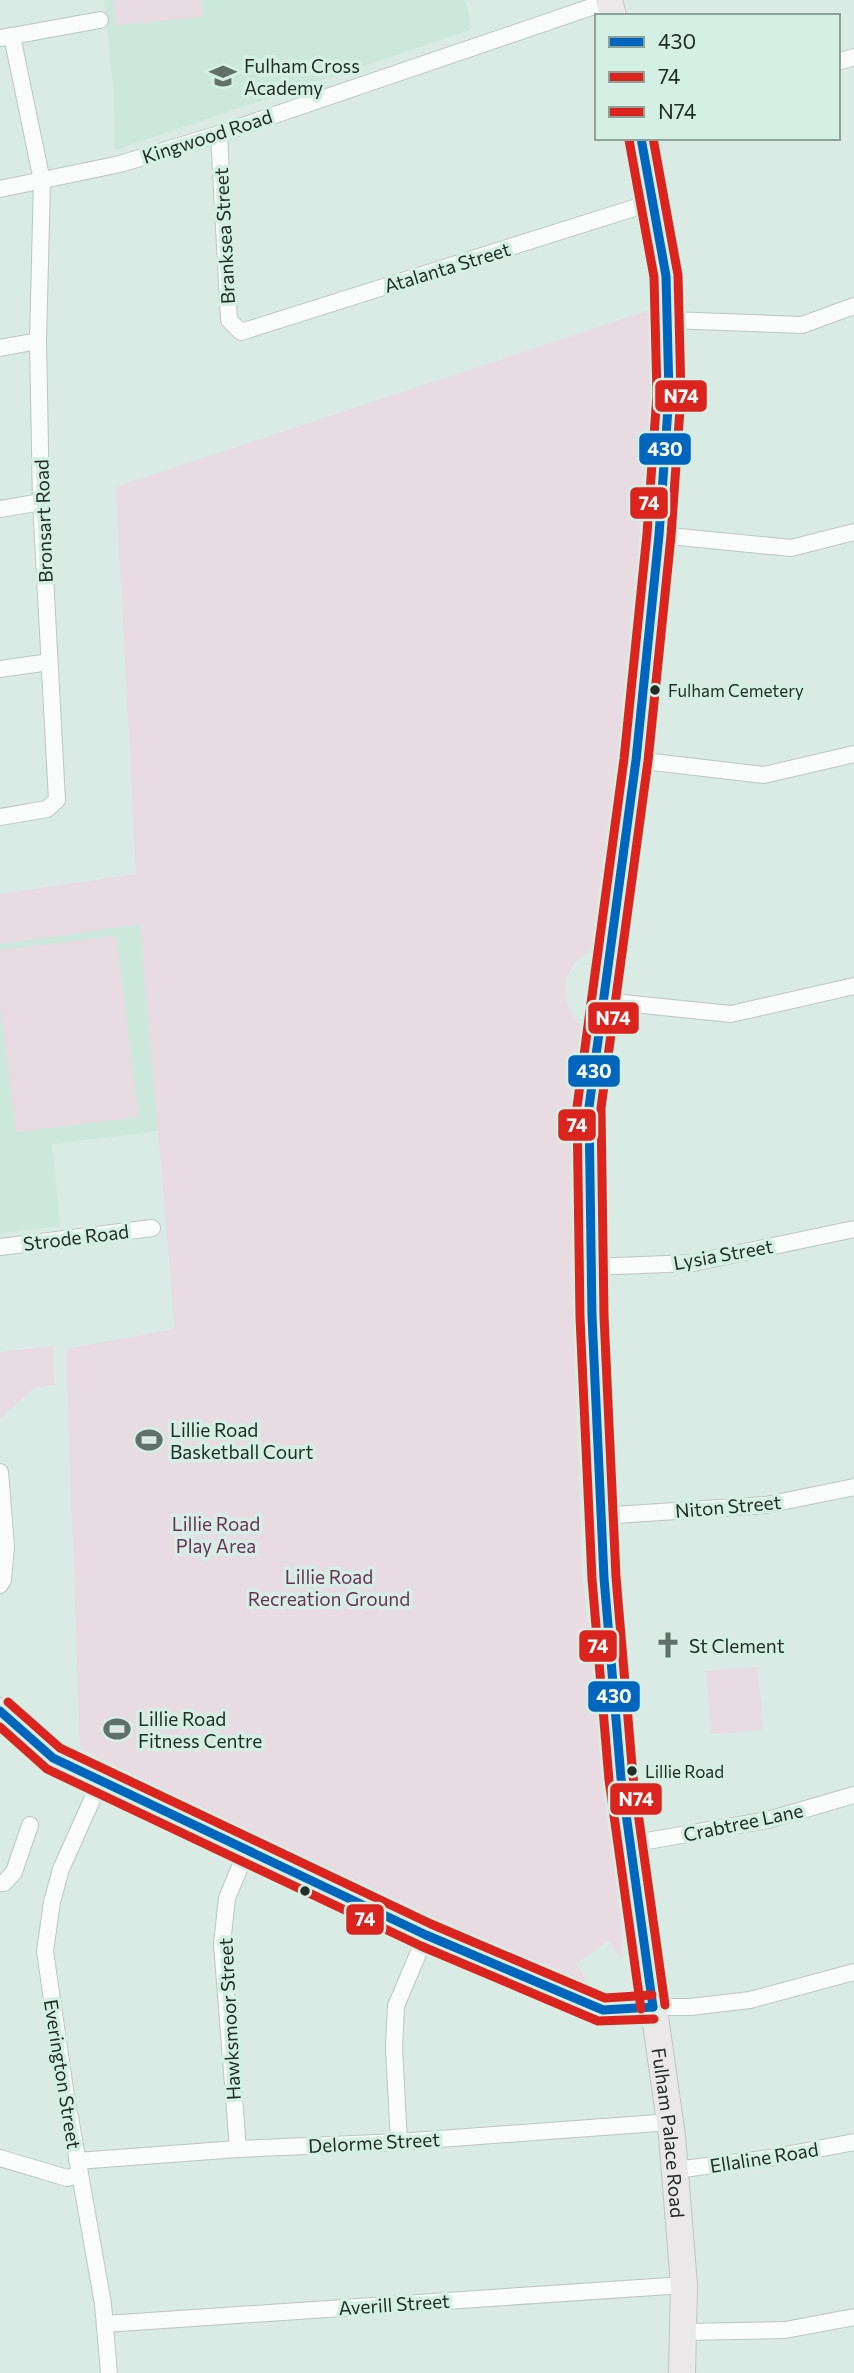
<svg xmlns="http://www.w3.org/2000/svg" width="854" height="2373" font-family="Commissioner,sans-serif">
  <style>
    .built { fill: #cce8dd }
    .green { fill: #e8dbe2 }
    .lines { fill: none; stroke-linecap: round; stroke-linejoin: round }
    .street-casing { stroke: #bac7c2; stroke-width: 18 }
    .primary-casing { stroke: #bdc6c2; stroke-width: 28 }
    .street { stroke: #f9fcfb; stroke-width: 16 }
    .primary { stroke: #ebe8ea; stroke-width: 26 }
    .bus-1-casing { stroke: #d4f0e5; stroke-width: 14 }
    .bus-2-casing { stroke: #d4f0e5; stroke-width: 14 }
    .bus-3-casing { stroke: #d4f0e5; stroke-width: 14 }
    .bus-1 { stroke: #0065bd; stroke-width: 9 }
    .bus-2 { stroke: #dc241f; stroke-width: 9 }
    .bus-3 { stroke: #dc241f; stroke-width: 9 }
    .bus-dot { fill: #222d28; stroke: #d4f0e5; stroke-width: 2.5 }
    .labels { text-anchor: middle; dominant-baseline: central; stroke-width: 7; stroke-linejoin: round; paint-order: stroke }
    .bus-label { font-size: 17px; fill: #222d28; stroke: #d4f0e5; text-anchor: start }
    .poi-label { font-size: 19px; fill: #222d28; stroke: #d4f0e5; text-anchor: start }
    .street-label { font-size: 19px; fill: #222d28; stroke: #d4f0e5 }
    .park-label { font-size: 19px; fill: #712e54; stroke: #d4f0e5 }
    .line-badge { stroke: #d4f0e5; stroke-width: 2.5 }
    .badge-label { font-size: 19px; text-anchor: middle; font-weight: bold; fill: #fff }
  </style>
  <rect width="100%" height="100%" fill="#daeae4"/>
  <g class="built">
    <path d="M104,0H465L469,13L470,30L115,150L114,94Z"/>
    <path d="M140,923L158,1131L52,1144L60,1226L0,1233V944Z"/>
  </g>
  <g class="green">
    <path d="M114,0H201L203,17L116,25Z"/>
    <path d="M653,309C655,405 646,501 636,597C624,715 608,833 592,951C558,965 559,1005 582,1027L572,1111L571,1189L576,1396L583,1580L623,1941L621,1958L608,1940L576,1964L591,1986H582C414,1909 244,1833 80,1748L66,1349L175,1329L140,924L0,944V894L136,874L116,487Z"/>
    <path d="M116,936L139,1117L16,1132L0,1005V950Z"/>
    <path d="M53,1346L54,1385L35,1387L0,1418V1352Z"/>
    <path d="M758,1667L763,1730L711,1734L706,1671Z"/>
  </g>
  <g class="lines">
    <g class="street-casing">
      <g id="street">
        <path d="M12,36L100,20"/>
        <path d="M0,38L12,36L42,181L38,341L41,502L57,800L47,809L0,817"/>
        <path d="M838,62L854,57"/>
        <path d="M219,134L229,320L241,332L653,202"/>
        <path d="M0,189L120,164L219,134L609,1"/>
        <path d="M669,320L802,325L854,306"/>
        <path d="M0,348L38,341"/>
        <path d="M0,509L41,502"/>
        <path d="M659,535L791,548L854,532"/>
        <path d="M0,669L49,662"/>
        <path d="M636,760L764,775L854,754"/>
        <path d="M603,1001L731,1014L854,986"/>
        <path d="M0,1247L152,1228"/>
        <path d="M590,1267L693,1263L854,1229"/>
        <path d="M0,1472L6,1546L3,1580L0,1585"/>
        <path d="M600,1516L766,1505L854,1487"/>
        <path d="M100,1782L61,1869L52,1902L45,1951L65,2089L103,2304L109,2373"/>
        <path d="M630,1844L768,1820L854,1795"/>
        <path d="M0,1883H4L14,1872L30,1825"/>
        <path d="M653,2007H690L750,2000L854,1972"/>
        <path d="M399,2142L394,2048L396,2006L426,1935"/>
        <path d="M238,2149L222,1944L227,1898L247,1850"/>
        <path d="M0,2158L67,2178L79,2175"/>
        <path d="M77,2161L238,2149L399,2142L671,2122"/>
        <path d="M675,2170L770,2158L854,2142"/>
        <path d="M105,2324L684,2285"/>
        <path d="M685,2332L785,2330L854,2317"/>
      </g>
    </g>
    <g class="primary-casing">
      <g id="primary">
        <path d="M609,0L613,16"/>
        <path id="s1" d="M641,138L666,276L669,394L659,535L636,760L589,1107L590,1267L604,1578L621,1778L672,2136L684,2285L682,2373"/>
        <path d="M0,1711L53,1758L100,1782L426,1935L603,2010L653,2007"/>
      </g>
    </g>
    <use href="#street" class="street"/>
    <use href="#primary" class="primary"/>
    <g class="bus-1-casing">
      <g id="bus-1">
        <path d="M641,138L666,276L669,394L659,535L636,760L589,1107L592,1316L604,1578L621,1778L653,2007"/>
        <path d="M0,1711L53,1758L426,1935L603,2010L653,2007"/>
      </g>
    </g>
    <g class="bus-2-casing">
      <g id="bus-2">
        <path d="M629,140L654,277L657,394L647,534L624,759L577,1107L580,1317L592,1579L609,1780L641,2009"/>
        <path d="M0,1727L47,1769L421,1946L598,2021L654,2019"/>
      </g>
    </g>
    <g class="bus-3-casing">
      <g id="bus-3">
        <path d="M653,138L678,275L681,395L671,536L648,761L601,1108L604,1316L616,1577L633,1777L665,2005"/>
        <path d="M8,1702L60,1748L431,1924L605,1998L652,1995"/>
      </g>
    </g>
    <use href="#bus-1" class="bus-1"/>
    <use href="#bus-2" class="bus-2"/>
    <use href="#bus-3" class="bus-3"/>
  </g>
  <defs>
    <g id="school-bare" transform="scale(2.1)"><path d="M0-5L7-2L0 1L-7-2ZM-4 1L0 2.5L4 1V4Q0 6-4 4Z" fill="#626f6a" stroke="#d4f0e5" stroke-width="2.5" paint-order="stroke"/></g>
    <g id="stadium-bare" transform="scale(2.1)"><path d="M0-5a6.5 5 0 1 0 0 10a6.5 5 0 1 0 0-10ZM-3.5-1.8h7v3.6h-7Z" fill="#626f6a" stroke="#d4f0e5" stroke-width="2.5" paint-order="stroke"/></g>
    <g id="church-bare" transform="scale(2.1)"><path d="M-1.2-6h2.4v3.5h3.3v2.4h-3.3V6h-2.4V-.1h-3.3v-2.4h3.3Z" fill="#626f6a" stroke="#d4f0e5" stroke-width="2.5" paint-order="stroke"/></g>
  </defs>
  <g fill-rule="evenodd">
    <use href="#school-bare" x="223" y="76"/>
    <use href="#stadium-bare" x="149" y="1440"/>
    <use href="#church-bare" x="668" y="1645"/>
    <use href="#stadium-bare" x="117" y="1729"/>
  </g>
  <g class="bus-dot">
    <circle cx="655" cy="690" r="6"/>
    <circle cx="632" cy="1771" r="6"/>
    <circle cx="305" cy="1891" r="6"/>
  </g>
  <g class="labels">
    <g class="bus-label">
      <text x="668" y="690">Fulham Cemetery</text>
      <text x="645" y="1771">Lillie Road</text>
    </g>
    <g class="poi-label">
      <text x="244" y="65">Fulham Cross<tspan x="244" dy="22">Academy</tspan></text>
      <text x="170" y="1429">Lillie Road<tspan x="170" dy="22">Basketball Court</tspan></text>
      <text x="689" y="1645">St Clement</text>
      <text x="138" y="1718">Lillie Road<tspan x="138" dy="22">Fitness Centre</tspan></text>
    </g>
    <g class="street-label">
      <text transform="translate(207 136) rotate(-18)">Kingwood Road</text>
      <text transform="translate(224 236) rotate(-93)">Branksea Street</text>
      <text transform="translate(447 267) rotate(-17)">Atalanta Street</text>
      <text transform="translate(43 521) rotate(-92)">Bronsart Road</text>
      <text transform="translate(76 1237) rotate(-7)">Strode Road</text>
      <text transform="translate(723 1254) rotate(-10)">Lysia Street</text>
      <text transform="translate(728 1506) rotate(-5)">Niton Street</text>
      <text transform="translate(743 1822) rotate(-12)">Crabtree Lane</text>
      <text transform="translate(229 2019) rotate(-93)">Hawksmoor Street</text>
      <text transform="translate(63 2074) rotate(81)">Everington Street</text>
      <text stroke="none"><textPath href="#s1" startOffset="2006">Fulham Palace Road</textPath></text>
      <text transform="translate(374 2142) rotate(-3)">Delorme Street</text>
      <text transform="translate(764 2157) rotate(-9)">Ellaline Road</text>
      <text transform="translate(394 2304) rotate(-4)">Averill Street</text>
    </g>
    <g class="park-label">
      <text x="216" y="1523">Lillie Road<tspan x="216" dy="22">Play Area</tspan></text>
      <text x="329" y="1576">Lillie Road<tspan x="329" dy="22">Recreation Ground</tspan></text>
    </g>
  </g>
  <g class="line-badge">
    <rect x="654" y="379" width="54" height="34" rx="7" fill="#dc241f"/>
    <rect x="638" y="432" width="54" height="34" rx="7" fill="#0065bd"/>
    <rect x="629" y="486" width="40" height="34" rx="7" fill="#dc241f"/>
    <rect x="587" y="1001" width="53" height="34" rx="7" fill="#dc241f"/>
    <rect x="567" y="1054" width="54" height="34" rx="7" fill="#0065bd"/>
    <rect x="557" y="1108" width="40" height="34" rx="7" fill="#dc241f"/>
    <rect x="578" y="1629" width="40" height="34" rx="7" fill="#dc241f"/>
    <rect x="587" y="1680" width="54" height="33" rx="7" fill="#0065bd"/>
    <rect x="609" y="1782" width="54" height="34" rx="7" fill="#dc241f"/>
    <rect x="345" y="1903" width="40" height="33" rx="7" fill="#dc241f"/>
  </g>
  <g class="badge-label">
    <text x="681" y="403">N74</text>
    <text x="665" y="456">430</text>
    <text x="649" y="510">74</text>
    <text x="613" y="1025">N74</text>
    <text x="594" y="1078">430</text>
    <text x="577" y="1132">74</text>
    <text x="598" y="1653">74</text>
    <text x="614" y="1703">430</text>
    <text x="636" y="1806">N74</text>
    <text x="365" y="1926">74</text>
  </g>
  <rect x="595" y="14" width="245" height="126" fill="#d4f0e5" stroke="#8da299" stroke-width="2"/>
  <rect x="609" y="37" width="35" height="10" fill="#0065bd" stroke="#8da299" stroke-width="2"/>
  <text x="658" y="49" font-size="21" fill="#222d28">430</text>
  <rect x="609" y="72" width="35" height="10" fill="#dc241f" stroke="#8da299" stroke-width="2"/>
  <text x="658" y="84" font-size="21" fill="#222d28">74</text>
  <rect x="609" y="107" width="35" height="10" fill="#dc241f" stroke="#8da299" stroke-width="2"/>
  <text x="658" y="119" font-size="21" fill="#222d28">N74</text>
</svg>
